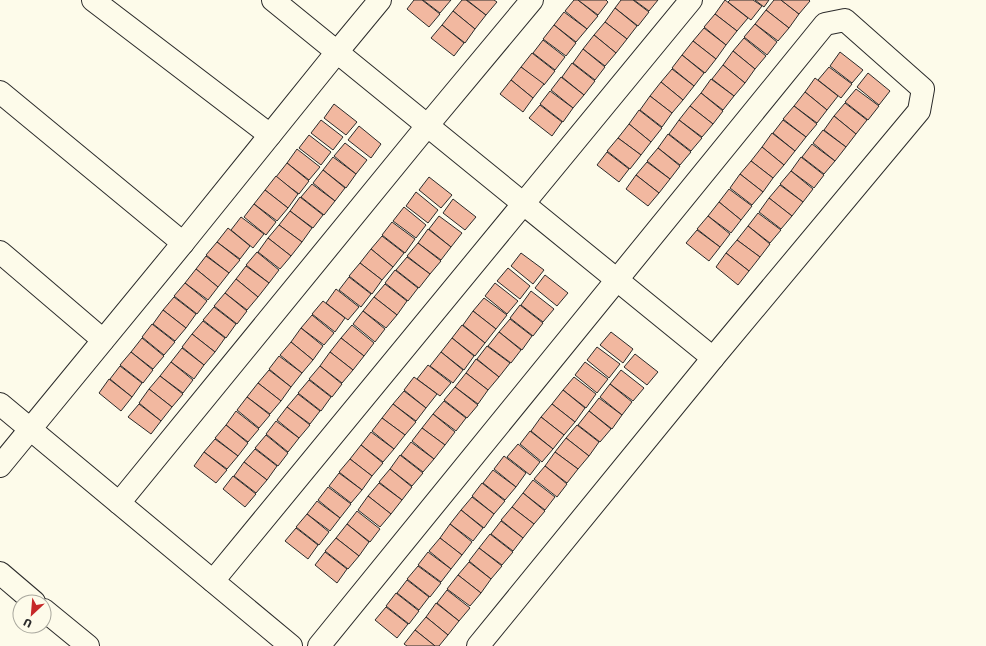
<svg xmlns="http://www.w3.org/2000/svg" width="986" height="646" font-family="Rubik,sans-serif">
  <style>
    .building { fill: #f2b8a0; stroke: #2b2b2b }
    .lines { fill: none; stroke-linecap: round; stroke-linejoin: round }
    .street-casing { stroke: #2b2b2b; stroke-width: 24 }
    .street { stroke: #fdfbea; stroke-width: 22 }
  </style>
  <rect width="100%" height="100%" fill="#fdfbea"/>
  <g class="building">
    <path d="M414,0H422L440,14L429,27L407,9Z"/>
    <path d="M423,0H451L440,13Z"/>
    <path d="M462,0H466L486,15L475,29L453,11Z"/>
    <path d="M467,0H494L497,2L486,15Z"/>
    <path d="M574,0H578L598,16L587,29L565,11Z"/>
    <path d="M578,0H606L608,2L598,15Z"/>
    <path d="M621,0H633L649,12L638,26L615,8Z"/>
    <path d="M634,0H658L649,11Z"/>
    <path d="M725,0L748,18L737,31L715,14Z"/>
    <path d="M730,0H753L762,6L751,20L728,2Z"/>
    <path d="M755,0H769L764,7Z"/>
    <path d="M774,0H781L799,14L789,28L766,10Z"/>
    <path d="M781,0H809L810,1L799,14Z"/>
    <path d="M615,8L637,26L627,39L605,22Z"/>
    <path d="M766,10L789,28L778,41L755,24Z"/>
    <path d="M453,11L475,29L465,43L442,25Z"/>
    <path d="M564,12L587,29L576,42L554,25Z"/>
    <path d="M715,14L737,31L726,45L704,27Z"/>
    <path d="M605,22L627,39L616,53L594,35Z"/>
    <path d="M755,24L777,42L767,55L744,37Z"/>
    <path d="M442,25L464,43L454,56L431,38Z"/>
    <path d="M554,25L576,43L566,56L543,39Z"/>
    <path d="M704,28L726,45L716,59L693,41Z"/>
    <path d="M594,35L616,53L605,66L583,49Z"/>
    <path d="M744,38L766,56L755,69L733,51Z"/>
    <path d="M543,40L565,57L555,70L533,53Z"/>
    <path d="M693,41L716,59L705,73L682,55Z"/>
    <path d="M583,49L605,67L595,80L573,63Z"/>
    <path d="M733,51L755,69L745,83L723,65Z"/>
    <path d="M840,52L863,70L852,83L830,66Z"/>
    <path d="M532,53L555,71L544,85L521,67Z"/>
    <path d="M682,55L704,73L694,86L672,68Z"/>
    <path d="M572,63L595,81L584,95L562,77Z"/>
    <path d="M723,65L745,83L734,96L712,79Z"/>
    <path d="M521,67L544,84L533,98L511,80Z"/>
    <path d="M829,67L852,84L841,98L818,80Z"/>
    <path d="M672,69L694,86L683,100L661,82Z"/>
    <path d="M868,73L890,91L879,105L857,87Z"/>
    <path d="M561,77L584,95L573,108L551,90Z"/>
    <path d="M815,78L838,96L827,110L805,92Z"/>
    <path d="M711,79L734,96L723,110L701,93Z"/>
    <path d="M511,80L533,98L523,112L500,94Z"/>
    <path d="M661,82L683,100L672,113L650,96Z"/>
    <path d="M856,89L879,106L868,120L845,102Z"/>
    <path d="M550,91L573,108L563,122L540,104Z"/>
    <path d="M805,92L827,110L817,123L794,106Z"/>
    <path d="M701,93L723,111L713,124L690,106Z"/>
    <path d="M650,96L672,113L662,127L640,110Z"/>
    <path d="M845,103L867,120L856,134L834,116Z"/>
    <path d="M334,104L357,122L346,135L324,118Z"/>
    <path d="M540,105L562,122L552,136L529,118Z"/>
    <path d="M690,106L713,124L702,137L679,120Z"/>
    <path d="M794,106L817,124L806,137L783,119Z"/>
    <path d="M639,110L662,128L651,142L629,124Z"/>
    <path d="M834,116L856,134L846,147L824,130Z"/>
    <path d="M321,120L343,137L333,150L311,133Z"/>
    <path d="M679,120L702,138L691,151L669,134Z"/>
    <path d="M783,120L806,137L795,151L773,133Z"/>
    <path d="M629,124L651,142L641,155L618,138Z"/>
    <path d="M359,126L381,144L371,158L348,140Z"/>
    <path d="M823,130L846,147L835,161L813,143Z"/>
    <path d="M772,133L795,151L784,165L762,147Z"/>
    <path d="M668,134L691,152L680,165L658,148Z"/>
    <path d="M309,135L331,152L321,165L299,148Z"/>
    <path d="M618,138L641,155L630,169L607,151Z"/>
    <path d="M345,143L367,160L356,174L334,156Z"/>
    <path d="M812,144L835,161L824,174L802,157Z"/>
    <path d="M762,147L784,165L773,178L751,161Z"/>
    <path d="M658,148L680,166L670,179L647,161Z"/>
    <path d="M297,149L320,167L309,180L287,163Z"/>
    <path d="M607,152L629,169L619,182L597,165Z"/>
    <path d="M333,157L356,174L346,188L323,170Z"/>
    <path d="M801,157L824,175L814,188L791,171Z"/>
    <path d="M751,161L773,178L763,192L740,174Z"/>
    <path d="M647,162L670,179L659,193L636,175Z"/>
    <path d="M287,163L309,181L299,194L276,177Z"/>
    <path d="M323,170L345,188L335,201L313,183Z"/>
    <path d="M791,171L813,189L803,202L780,184Z"/>
    <path d="M740,174L763,192L752,205L730,188Z"/>
    <path d="M636,175L659,193L648,206L626,189Z"/>
    <path d="M276,176L298,194L288,208L265,190Z"/>
    <path d="M429,177L452,195L441,208L419,190Z"/>
    <path d="M312,184L335,201L324,215L301,197Z"/>
    <path d="M780,185L803,202L792,216L769,198Z"/>
    <path d="M729,189L752,206L741,220L719,202Z"/>
    <path d="M265,190L288,208L277,221L254,204Z"/>
    <path d="M416,192L438,210L428,223L406,206Z"/>
    <path d="M300,197L323,215L313,228L290,211Z"/>
    <path d="M769,198L792,216L781,229L759,212Z"/>
    <path d="M453,199L476,217L465,230L443,213Z"/>
    <path d="M719,202L741,220L731,233L708,216Z"/>
    <path d="M254,204L276,222L266,235L244,217Z"/>
    <path d="M404,207L426,225L416,238L393,221Z"/>
    <path d="M290,211L312,228L302,242L279,225Z"/>
    <path d="M758,213L781,230L770,243L748,226Z"/>
    <path d="M439,216L462,233L451,247L429,229Z"/>
    <path d="M708,216L730,234L720,247L697,229Z"/>
    <path d="M241,217L264,234L253,248L231,230Z"/>
    <path d="M392,222L415,239L405,253L382,235Z"/>
    <path d="M279,225L302,242L291,256L268,238Z"/>
    <path d="M748,226L770,244L760,257L737,240Z"/>
    <path d="M228,228L250,246L240,259L217,242Z"/>
    <path d="M428,229L451,247L441,260L418,243Z"/>
    <path d="M697,230L720,247L709,261L686,243Z"/>
    <path d="M382,236L404,253L393,267L371,249Z"/>
    <path d="M268,238L291,256L280,269L258,252Z"/>
    <path d="M737,240L760,257L749,271L726,253Z"/>
    <path d="M217,242L240,260L229,273L206,255Z"/>
    <path d="M418,243L441,261L430,274L407,256Z"/>
    <path d="M371,249L393,267L382,280L360,263Z"/>
    <path d="M257,252L279,270L269,283L246,265Z"/>
    <path d="M521,253L544,270L533,284L511,266Z"/>
    <path d="M726,253L749,271L738,285L716,267Z"/>
    <path d="M206,256L229,273L218,287L196,269Z"/>
    <path d="M407,257L430,274L419,288L396,270Z"/>
    <path d="M360,263L382,280L372,294L349,276Z"/>
    <path d="M246,266L269,283L258,297L236,279Z"/>
    <path d="M508,268L530,286L520,299L497,281Z"/>
    <path d="M196,269L218,287L208,300L185,283Z"/>
    <path d="M395,270L418,288L408,301L385,283Z"/>
    <path d="M545,275L568,293L557,306L535,288Z"/>
    <path d="M349,277L371,294L361,307L339,290Z"/>
    <path d="M236,279L258,297L247,310L225,293Z"/>
    <path d="M185,283L207,301L197,314L174,296Z"/>
    <path d="M495,283L518,301L507,314L485,296Z"/>
    <path d="M385,284L407,301L397,315L374,297Z"/>
    <path d="M336,289L359,307L348,320L326,303Z"/>
    <path d="M531,291L554,309L543,322L521,305Z"/>
    <path d="M225,293L247,311L237,324L214,306Z"/>
    <path d="M174,297L196,314L186,328L163,310Z"/>
    <path d="M374,297L397,315L386,328L363,311Z"/>
    <path d="M484,298L507,315L496,329L473,311Z"/>
    <path d="M323,301L345,318L335,332L312,314Z"/>
    <path d="M520,305L543,323L533,336L510,318Z"/>
    <path d="M214,307L236,324L226,338L203,320Z"/>
    <path d="M163,310L186,328L175,341L153,324Z"/>
    <path d="M363,311L385,329L375,342L353,324Z"/>
    <path d="M473,311L496,329L485,343L463,325Z"/>
    <path d="M312,315L334,333L324,345L301,328Z"/>
    <path d="M510,319L532,336L522,350L499,332Z"/>
    <path d="M203,321L225,338L215,352L192,334Z"/>
    <path d="M152,324L175,342L164,355L142,337Z"/>
    <path d="M352,325L374,343L364,356L341,338Z"/>
    <path d="M462,325L485,343L475,356L452,338Z"/>
    <path d="M301,328L323,346L313,360L291,342Z"/>
    <path d="M499,332L521,350L511,363L488,346Z"/>
    <path d="M611,332L633,349L623,363L600,345Z"/>
    <path d="M192,334L215,352L204,365L182,347Z"/>
    <path d="M142,338L164,356L153,369L131,352Z"/>
    <path d="M341,338L364,356L353,370L330,352Z"/>
    <path d="M452,338L474,356L464,370L441,352Z"/>
    <path d="M291,342L313,360L302,373L280,355Z"/>
    <path d="M487,346L510,363L499,377L477,359Z"/>
    <path d="M597,347L620,364L609,378L587,360Z"/>
    <path d="M182,348L204,365L194,379L171,362Z"/>
    <path d="M131,352L153,370L143,383L120,365Z"/>
    <path d="M330,352L353,370L342,383L320,366Z"/>
    <path d="M441,352L463,370L453,383L430,366Z"/>
    <path d="M635,354L658,372L647,385L624,367Z"/>
    <path d="M279,356L302,373L291,387L269,369Z"/>
    <path d="M476,359L499,377L488,390L466,373Z"/>
    <path d="M171,362L193,380L183,393L160,376Z"/>
    <path d="M585,362L608,379L597,393L575,375Z"/>
    <path d="M428,365L451,383L440,396L417,379Z"/>
    <path d="M120,366L142,383L132,397L110,379Z"/>
    <path d="M320,366L342,384L332,397L309,379Z"/>
    <path d="M269,370L291,387L281,401L258,383Z"/>
    <path d="M621,370L644,388L633,401L610,384Z"/>
    <path d="M466,373L488,390L478,404L455,387Z"/>
    <path d="M160,376L183,394L172,407L149,389Z"/>
    <path d="M414,377L437,394L426,408L404,390Z"/>
    <path d="M574,377L596,394L586,408L563,390Z"/>
    <path d="M109,379L132,397L121,411L99,393Z"/>
    <path d="M309,380L331,397L321,411L298,393Z"/>
    <path d="M258,383L281,401L270,414L247,397Z"/>
    <path d="M610,384L632,402L622,415L600,397Z"/>
    <path d="M455,387L478,405L467,418L444,400Z"/>
    <path d="M149,389L172,407L161,421L139,403Z"/>
    <path d="M563,390L585,408L575,422L552,404Z"/>
    <path d="M404,391L426,408L416,421L393,404Z"/>
    <path d="M298,394L320,411L310,424L287,407Z"/>
    <path d="M247,397L270,415L259,428L237,410Z"/>
    <path d="M599,398L622,415L612,429L589,411Z"/>
    <path d="M444,401L466,418L456,431L433,414Z"/>
    <path d="M139,404L161,421L151,434L128,417Z"/>
    <path d="M393,404L416,422L405,435L382,418Z"/>
    <path d="M552,404L575,422L564,435L541,417Z"/>
    <path d="M287,407L310,425L299,438L277,420Z"/>
    <path d="M236,411L259,429L248,442L226,425Z"/>
    <path d="M589,411L611,429L600,442L578,425Z"/>
    <path d="M433,414L455,432L445,445L422,428Z"/>
    <path d="M541,417L564,435L553,449L531,431Z"/>
    <path d="M382,418L405,435L394,449L372,431Z"/>
    <path d="M276,421L299,438L288,452L266,434Z"/>
    <path d="M226,425L248,443L238,456L215,438Z"/>
    <path d="M577,425L599,442L589,456L566,438Z"/>
    <path d="M422,428L445,445L434,459L412,441Z"/>
    <path d="M530,431L553,449L542,462L520,444Z"/>
    <path d="M371,432L394,449L383,462L361,445Z"/>
    <path d="M266,435L288,453L278,466L255,448Z"/>
    <path d="M566,438L589,456L578,469L555,452Z"/>
    <path d="M215,439L238,456L227,469L204,452Z"/>
    <path d="M411,442L434,459L423,472L401,455Z"/>
    <path d="M518,444L540,462L530,475L507,457Z"/>
    <path d="M361,445L383,463L372,476L350,459Z"/>
    <path d="M255,449L277,466L267,480L244,462Z"/>
    <path d="M204,452L227,470L216,483L194,466Z"/>
    <path d="M555,452L578,469L567,483L545,466Z"/>
    <path d="M400,455L423,473L412,486L390,469Z"/>
    <path d="M504,456L526,473L516,487L494,469Z"/>
    <path d="M350,459L372,476L362,490L339,472Z"/>
    <path d="M244,462L267,480L256,493L234,476Z"/>
    <path d="M545,466L567,484L557,497L534,479Z"/>
    <path d="M390,469L412,487L402,500L379,482Z"/>
    <path d="M493,470L516,487L505,500L483,483Z"/>
    <path d="M339,473L362,490L351,503L329,486Z"/>
    <path d="M233,476L256,494L245,507L223,489Z"/>
    <path d="M533,480L555,497L545,510L523,493Z"/>
    <path d="M379,483L402,500L391,514L368,496Z"/>
    <path d="M482,483L505,501L494,514L472,496Z"/>
    <path d="M328,487L351,504L340,518L318,500Z"/>
    <path d="M523,493L545,511L534,524L512,507Z"/>
    <path d="M368,496L391,514L380,527L358,510Z"/>
    <path d="M472,497L494,514L484,528L461,510Z"/>
    <path d="M317,501L340,518L330,531L307,514Z"/>
    <path d="M512,507L534,524L523,538L501,520Z"/>
    <path d="M461,510L483,528L473,541L450,524Z"/>
    <path d="M357,511L380,529L370,542L347,524Z"/>
    <path d="M307,514L329,532L319,545L296,527Z"/>
    <path d="M501,521L523,538L513,551L491,534Z"/>
    <path d="M347,524L369,542L359,556L336,538Z"/>
    <path d="M450,524L472,542L462,555L440,538Z"/>
    <path d="M296,528L318,545L308,559L285,541Z"/>
    <path d="M490,534L513,552L502,565L479,548Z"/>
    <path d="M336,538L359,556L348,569L325,551Z"/>
    <path d="M440,538L462,555L451,569L429,551Z"/>
    <path d="M479,548L502,566L491,579L469,561Z"/>
    <path d="M325,552L347,569L337,583L315,565Z"/>
    <path d="M428,552L451,569L441,582L418,565Z"/>
    <path d="M469,562L491,579L481,593L458,575Z"/>
    <path d="M418,566L441,583L430,597L407,579Z"/>
    <path d="M458,575L481,593L470,606L447,589Z"/>
    <path d="M407,580L429,597L419,610L397,593Z"/>
    <path d="M447,590L470,608L459,621L437,603Z"/>
    <path d="M396,593L419,611L409,624L386,606Z"/>
    <path d="M436,603L459,621L448,635L426,617Z"/>
    <path d="M386,607L408,624L397,638L375,620Z"/>
    <path d="M426,617L448,635L439,646H435L415,630Z"/>
    <path d="M415,630L435,646H407L404,644Z"/>
  </g>
  <g class="lines">
    <g class="street-casing">
      <g id="street">
        <path d="M93,0L270,135"/>
        <path d="M273,0L337,52L380,0"/>
        <path d="M0,92L183,243"/>
        <path d="M0,252L103,340"/>
        <path d="M0,404L291,646"/>
        <path d="M0,466L183,243L337,52L713,358"/>
        <path d="M119,503L427,126L532,0"/>
        <path d="M0,573L34,602"/>
        <path d="M213,581L691,0"/>
        <path d="M44,610L88,646"/>
        <path d="M319,646L825,24L845,20L923,89L919,111L713,358L478,646"/>
      </g>
    </g>
    <use href="#street" class="street"/>
  </g>
  <g transform="translate(32 614) rotate(206)"><circle r="19" fill="#fdfbea" stroke="#a9a89e"/>
  <path d="M0-3L7 15L0 10L-7 15Z" fill="#c62828"/>
  <text y="-6" font-size="11" font-weight="bold" text-anchor="middle" fill="#2b2b2b">U</text>
  </g>
</svg>
